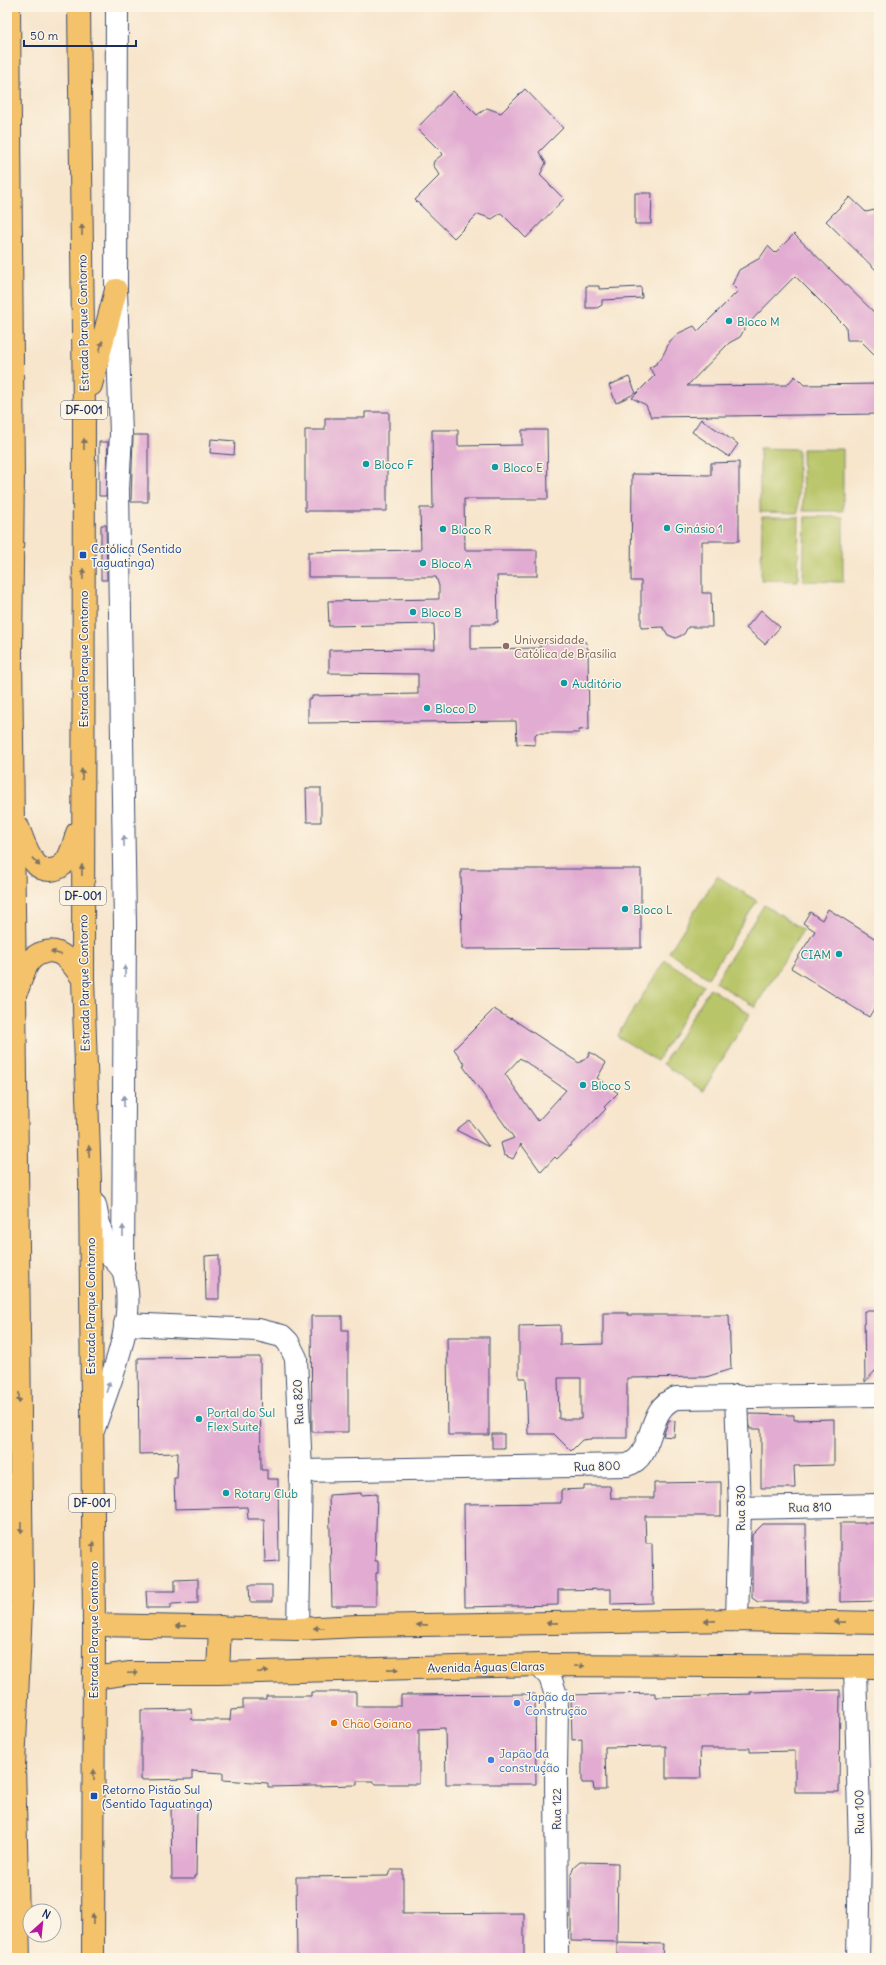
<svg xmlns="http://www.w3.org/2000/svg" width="886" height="1965" font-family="Delius,sans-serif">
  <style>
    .green { fill: #b8c567; stroke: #6a7a62 }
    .building { fill: #e2acd2; fill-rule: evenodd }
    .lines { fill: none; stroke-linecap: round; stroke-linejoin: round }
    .minor-casing { stroke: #3c4a6e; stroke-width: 24 }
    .major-casing { stroke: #3c4a6e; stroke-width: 24 }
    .highway-casing { stroke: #3c4a6e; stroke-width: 24 }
    .minor { stroke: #fff; stroke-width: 22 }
    .major { stroke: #f3c26a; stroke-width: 22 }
    .highway { stroke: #f3c26a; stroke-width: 22 }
    .oneway { fill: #7c7163 }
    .oneway2 { fill: #8d97ae }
    .culture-dot { fill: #0f9aa8; stroke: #fcf5e5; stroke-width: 1.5 }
    .transit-dot { fill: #1a4fb4; stroke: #fcf5e5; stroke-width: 1.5 }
    .education-dot { fill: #8d6e63; stroke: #fcf5e5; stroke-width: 1.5 }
    .shop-dot { fill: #3f7fe0; stroke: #fcf5e5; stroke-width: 1.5 }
    .food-dot { fill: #e8710a; stroke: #fcf5e5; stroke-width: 1.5 }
    .labels { text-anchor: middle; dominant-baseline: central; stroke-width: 3; stroke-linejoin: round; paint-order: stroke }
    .shield { fill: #fcf5e5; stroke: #5e6a86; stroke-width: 1 }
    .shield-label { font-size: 11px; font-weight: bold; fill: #1b2f5e }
    .culture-label { font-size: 12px; fill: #0d838f; stroke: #fcf5e5; text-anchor: start }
    .street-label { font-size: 12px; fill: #1b2f5e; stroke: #fcf5e5 }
    .transit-label { font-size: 12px; fill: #164399; stroke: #fcf5e5; text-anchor: start }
    .education-label { font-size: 12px; fill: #785e54; stroke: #fcf5e5; text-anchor: start }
    .shop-label { font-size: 12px; fill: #366cbe; stroke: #fcf5e5; text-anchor: start }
    .food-label { font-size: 12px; fill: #c56008; stroke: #fcf5e5; text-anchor: start }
  </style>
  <rect width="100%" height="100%" fill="#fcf5e5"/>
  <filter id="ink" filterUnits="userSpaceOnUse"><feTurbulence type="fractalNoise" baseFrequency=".025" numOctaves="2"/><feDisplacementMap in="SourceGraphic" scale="8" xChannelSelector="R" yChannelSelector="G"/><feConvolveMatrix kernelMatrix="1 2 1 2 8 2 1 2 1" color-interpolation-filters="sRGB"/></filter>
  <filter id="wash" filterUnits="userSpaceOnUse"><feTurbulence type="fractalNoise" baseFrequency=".012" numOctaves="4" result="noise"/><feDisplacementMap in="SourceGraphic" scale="16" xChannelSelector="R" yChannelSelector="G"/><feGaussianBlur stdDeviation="0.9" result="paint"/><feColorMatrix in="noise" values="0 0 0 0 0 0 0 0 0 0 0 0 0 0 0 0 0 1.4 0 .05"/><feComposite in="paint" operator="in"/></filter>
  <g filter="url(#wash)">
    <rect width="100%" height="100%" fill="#f7e5cc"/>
    <g class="green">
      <path d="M760,448L798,449V513L760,512Z"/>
      <path d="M802,449H843V511H803Z"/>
      <path d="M762,517H799L798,581L761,580Z"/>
      <path d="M805,517H843V582L803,581Z"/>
      <path d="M717,876L757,901L708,978L669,952Z"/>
      <path d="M764,905L803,930L755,1007L715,982Z"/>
      <path d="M665,960L704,985L657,1061L617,1036Z"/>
      <path d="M710,988L750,1014L703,1091L663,1064Z"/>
    </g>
    <g id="blocks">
      <g class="building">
        <path d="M525,89L563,128L539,152L546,163L540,175L564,199L526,238L501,213L492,219L478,214L454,238L415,200L440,175L433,165L434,161L443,154L417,128L453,91L477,115L487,108L501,113Z"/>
        <path d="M635,193H652L651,224H635Z"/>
        <path d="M850,197L866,212L879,209V273L826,221Z"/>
        <path d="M794,234L879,317V359L860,340H847L846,327L795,276L746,326L740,337L729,343L687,386L787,385L795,376L804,385L879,384V414L651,417L646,405L632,398L655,375L649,368L656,364L662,357L670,341L679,333L694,326L698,331L738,291L732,285L739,270L760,258L768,246L775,253Z"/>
        <path d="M586,286H599V289L641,287L642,298L602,300V305L597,308H586Z"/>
        <path d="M629,377L636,393L616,403L609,385Z"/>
        <path d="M365,412H389V431H387V511H305V430H325V418H365Z"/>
        <path d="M701,419L738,444L729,457L692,432Z"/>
        <path d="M432,430H458V446L522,445V430H547L548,499H464L465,550H537V576H497L498,622H495V624H471V649L540,648V643L586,642L587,648H588L589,729L579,730V733H537L535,735V745L517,744L516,721L308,723V699H312V696L418,694V674L329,673V650L435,649L434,624L329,626L328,601L439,599V586L436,577H308V552L421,550L420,508H433Z"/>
        <path d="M133,435H148V502H131Z"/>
        <path d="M211,439L235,441L234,455L210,453Z"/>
        <path d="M99,442H108L106,496H99Z"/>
        <path d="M739,462V541H702V593H711L712,627H688L684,634L676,638L668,635L663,627L641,628V581H631L632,474L711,475V463Z"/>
        <path d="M101,525H106L107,580H101Z"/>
        <path d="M761,610L780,627L765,644L746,628Z"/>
        <path d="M306,788H321V822H307Z"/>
        <path d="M461,869H641V948L462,949Z"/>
        <path d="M828,909L879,941V1000L869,1017L791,968L815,931L803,923L810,912L822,920Z"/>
        <path d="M494,1009L510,1019L511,1018L579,1063L588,1057L590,1052L606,1063L597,1078L618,1093L604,1107L606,1109L557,1159L555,1157L541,1172L521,1144L513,1159L504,1155L501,1143L514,1138L463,1066L465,1065L454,1049ZM520,1058L566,1090L538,1121L505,1074Z"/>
        <path d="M469,1120L489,1147L456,1130Z"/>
        <path d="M219,1255V1299H206L205,1256Z"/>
        <path d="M864,1311H879V1371H875L865,1382Z"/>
        <path d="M603,1313H628V1315H729L731,1369L706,1377L627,1378V1438H591V1439L582,1440L571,1451L554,1434H528L526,1378H519V1326L560,1325V1345L603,1344ZM558,1378H581V1419H559Z"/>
        <path d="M311,1316H342V1330H348V1432H312Z"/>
        <path d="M447,1337H489V1435H448Z"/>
        <path d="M260,1357L261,1470H267V1479H278L279,1561L265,1562L264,1519H248L247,1507L175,1509L174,1478H177L178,1453L139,1454L138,1358Z"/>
        <path d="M749,1414L794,1415V1420L834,1419V1465L794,1466L795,1488H761V1429H750Z"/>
        <path d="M669,1420L675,1421L674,1437L663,1436Z"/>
        <rect x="492" y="1434" width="12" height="14"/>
        <path d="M721,1482V1516H645L646,1543H652L653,1603L611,1604V1589L558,1590V1605L465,1607L464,1504L561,1503V1490L584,1489V1486H610L611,1498H654V1483Z"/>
        <path d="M361,1493V1495L377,1494L375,1561H378V1573H376V1606H332L329,1495Z"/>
        <path d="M840,1523H879V1601L840,1602Z"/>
        <path d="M763,1524H806L807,1602H758L752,1598V1535Z"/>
        <path d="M198,1579V1603L171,1604V1608H147L146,1591H175V1580Z"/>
        <path d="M249,1585H272V1602H250Z"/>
        <path d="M840,1690L839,1792H795V1751L750,1752V1748H700L701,1778H666V1746L605,1747L606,1790H594L593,1783H582V1739L572,1740L571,1695L655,1693V1697L709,1696V1695L751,1694L750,1692Z"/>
        <path d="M311,1692H356V1706H401V1695L535,1694L536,1784H446L445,1728L419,1729V1784H376L373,1781H357V1785L268,1787V1783L223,1780V1773L192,1771V1779L141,1780V1710L191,1709L192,1720H230L231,1710L243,1709V1699H266V1696H311Z"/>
        <path d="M171,1807H197L196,1876H194V1879H172Z"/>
        <path d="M580,1862L618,1863L617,1942L571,1941V1875L573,1868Z"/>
        <path d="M391,1870H403V1914L524,1913V1958H297L296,1877L389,1876Z"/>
        <path d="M617,1943L663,1944L662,1958H617Z"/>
      </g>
    </g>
  </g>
  <g filter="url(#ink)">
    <use href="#blocks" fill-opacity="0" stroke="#3c4a6e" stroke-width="1"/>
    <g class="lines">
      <g class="minor-casing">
        <g id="minor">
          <path d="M117,7L116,290L121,434L118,489L125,924L123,1270"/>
          <path d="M125,1324L258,1330L282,1336L288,1342L296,1358L301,1471L298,1629"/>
          <path d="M736,1396L740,1508L737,1620"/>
          <path d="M94,1428C109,1383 139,1318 123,1271C120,1264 112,1259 108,1252C101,1237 98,1221 95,1205"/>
          <path d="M301,1471L627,1465C656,1457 645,1408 676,1398L879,1395"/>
          <path d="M740,1508L879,1505"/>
          <path d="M539,1665L550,1677L556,1695L557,1707L556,1768L557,1958"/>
          <path d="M855,1667L860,1850L858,1958"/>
        </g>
      </g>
      <g class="major-casing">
        <g id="major">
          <path d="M94,1625L298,1629L358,1626L737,1620L879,1623"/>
          <path d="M218,1673L220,1627"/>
          <path d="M94,1678L130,1673H218L539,1665L879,1667"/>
        </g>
      </g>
      <g class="highway-casing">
        <g id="highway">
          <path d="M9,7L13,475L11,654L22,1586L14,1766L19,1958"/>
          <path d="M79,7L84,411L83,979L90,1182L94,1625L93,1958"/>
          <path d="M91,385L116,290"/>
          <path d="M18,827C23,840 27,854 36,864C39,868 45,870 50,870C69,869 72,848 77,833"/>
          <path d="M18,988C20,982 23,974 26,967C29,961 35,955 42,953C61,945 74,966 83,979"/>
        </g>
      </g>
      <use href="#minor" class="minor"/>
      <use href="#major" class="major"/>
      <use href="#highway" class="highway"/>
    </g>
    <defs><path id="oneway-solid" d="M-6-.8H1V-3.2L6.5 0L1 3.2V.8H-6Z"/></defs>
    <g class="oneway">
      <use href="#oneway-solid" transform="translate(82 230) rotate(-91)"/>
      <use href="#oneway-solid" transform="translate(101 346) rotate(-75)"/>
      <use href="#oneway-solid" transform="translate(84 444) rotate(-90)"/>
      <use href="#oneway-solid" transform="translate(83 574) rotate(-90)"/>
      <use href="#oneway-solid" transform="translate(82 774) rotate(-90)"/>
      <use href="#oneway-solid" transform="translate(36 862) rotate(47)"/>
      <use href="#oneway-solid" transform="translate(82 870) rotate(-90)"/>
      <use href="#oneway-solid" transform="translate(56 953) rotate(-163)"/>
      <use href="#oneway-solid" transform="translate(89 1151) rotate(-92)"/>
      <use href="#oneway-solid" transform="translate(19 1398) rotate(89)"/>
      <use href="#oneway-solid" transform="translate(21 1528) rotate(89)"/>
      <use href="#oneway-solid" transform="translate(93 1547) rotate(-91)"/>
      <use href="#oneway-solid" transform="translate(710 1621) rotate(179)"/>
      <use href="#oneway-solid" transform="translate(840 1622) rotate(-179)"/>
      <use href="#oneway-solid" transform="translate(552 1623) rotate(179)"/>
      <use href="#oneway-solid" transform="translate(422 1625) rotate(179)"/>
      <use href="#oneway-solid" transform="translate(181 1626) rotate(-179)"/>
      <use href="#oneway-solid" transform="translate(319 1628) rotate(177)"/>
      <use href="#oneway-solid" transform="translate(579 1666)"/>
      <use href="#oneway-solid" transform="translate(393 1669) rotate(-1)"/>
      <use href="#oneway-solid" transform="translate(263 1672) rotate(-2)"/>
      <use href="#oneway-solid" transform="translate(133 1673) rotate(-2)"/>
      <use href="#oneway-solid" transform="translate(94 1775) rotate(-90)"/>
      <use href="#oneway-solid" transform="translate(93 1919) rotate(-90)"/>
    </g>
    <g class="oneway2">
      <use href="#oneway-solid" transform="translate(124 841) rotate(-91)"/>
      <use href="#oneway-solid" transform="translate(125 971) rotate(-90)"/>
      <use href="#oneway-solid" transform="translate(124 1101) rotate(-90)"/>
      <use href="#oneway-solid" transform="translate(123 1231) rotate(-90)"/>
      <use href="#oneway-solid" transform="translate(108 1387) rotate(-72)"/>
    </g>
  </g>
  <g class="culture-dot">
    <circle cx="729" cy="321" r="4"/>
    <circle cx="366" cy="464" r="4"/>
    <circle cx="495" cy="467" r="4"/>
    <circle cx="667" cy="528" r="4"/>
    <circle cx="443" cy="529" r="4"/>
    <circle cx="423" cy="563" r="4"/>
    <circle cx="413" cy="612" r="4"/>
    <circle cx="564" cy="683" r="4"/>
    <circle cx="427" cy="708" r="4"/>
    <circle cx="625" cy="909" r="4"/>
    <circle cx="839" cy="954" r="4"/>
    <circle cx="583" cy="1085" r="4"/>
    <circle cx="199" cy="1419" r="4"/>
    <circle cx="226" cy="1493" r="4"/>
  </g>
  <g class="transit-dot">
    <rect x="79" y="551" width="8" height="8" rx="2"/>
    <rect x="90" y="1792" width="8" height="8" rx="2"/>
  </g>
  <circle class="education-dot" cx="506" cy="646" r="4"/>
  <g class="shop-dot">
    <circle cx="517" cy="1703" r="4"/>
    <circle cx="491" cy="1760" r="4"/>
  </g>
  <circle class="food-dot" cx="334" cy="1723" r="4"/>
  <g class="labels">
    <g class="shield">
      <rect x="61" y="401" width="46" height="18" rx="3"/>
      <rect x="60" y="887" width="46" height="18" rx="3"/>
      <rect x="69" y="1494" width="46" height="18" rx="3"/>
    </g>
    <g class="shield-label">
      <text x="84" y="410">DF-001</text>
      <text x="83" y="896">DF-001</text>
      <text x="92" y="1503">DF-001</text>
    </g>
    <g class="culture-label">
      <text x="737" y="321">Bloco M</text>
      <text x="374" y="464">Bloco F</text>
      <text x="503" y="467">Bloco E</text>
      <text x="675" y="528">Ginásio 1</text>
      <text x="451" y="529">Bloco R</text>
      <text x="431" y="563">Bloco A</text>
      <text x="421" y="612">Bloco B</text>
      <text x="572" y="683">Auditório</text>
      <text x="435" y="708">Bloco D</text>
      <text x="633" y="909">Bloco L</text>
      <text x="831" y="954" text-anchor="end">CIAM</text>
      <text x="591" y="1085">Bloco S</text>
      <text x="207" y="1412">Portal do Sul<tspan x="207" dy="14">Flex Suite</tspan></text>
      <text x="234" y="1493">Rotary Club</text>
    </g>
    <g class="street-label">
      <text transform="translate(83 323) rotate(-91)">Estrada Parque Contorno</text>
      <text transform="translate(83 659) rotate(-90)">Estrada Parque Contorno</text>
      <text transform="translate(84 983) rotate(-91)">Estrada Parque Contorno</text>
      <text transform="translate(90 1306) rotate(-90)">Estrada Parque Contorno</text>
      <text transform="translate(298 1402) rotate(-93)">Rua 820</text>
      <text transform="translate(597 1466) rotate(-2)">Rua 800</text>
      <text transform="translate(810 1507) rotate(-1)">Rua 810</text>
      <text transform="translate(740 1508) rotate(-90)">Rua 830</text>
      <text transform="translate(93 1630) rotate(-90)">Estrada Parque Contorno</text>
      <text transform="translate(486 1667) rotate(-1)">Avenida Águas Claras</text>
      <text transform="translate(556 1809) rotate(-90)">Rua 122</text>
      <text transform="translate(859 1812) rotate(-91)">Rua 100</text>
    </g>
    <g class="transit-label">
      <text x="91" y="548">Católica (Sentido<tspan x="91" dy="14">Taguatinga)</tspan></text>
      <text x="102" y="1789">Retorno Pistão Sul<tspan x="102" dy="14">(Sentido Taguatinga)</tspan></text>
    </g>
    <g class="education-label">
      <text x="514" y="639">Universidade<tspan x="514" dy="14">Católica de Brasília</tspan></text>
    </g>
    <g class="shop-label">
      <text x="525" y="1696">Japão da<tspan x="525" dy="14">Construção</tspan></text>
      <text x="499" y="1753">Japão da<tspan x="499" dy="14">construção</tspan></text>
    </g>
    <g class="food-label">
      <text x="342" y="1723">Chão Goiano</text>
    </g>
  </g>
  <rect width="886" height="1965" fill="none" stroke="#fcf5e5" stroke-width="24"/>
  <g transform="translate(42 1923) rotate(27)"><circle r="19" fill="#fcf5e5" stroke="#a2a6af"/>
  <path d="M0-3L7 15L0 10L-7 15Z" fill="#b5179e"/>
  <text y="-6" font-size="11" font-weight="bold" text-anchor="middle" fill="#1b2f5e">N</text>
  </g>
  <path d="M24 40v6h112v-6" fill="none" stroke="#1b2f5e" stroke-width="2"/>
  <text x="30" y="40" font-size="12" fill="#1b2f5e" stroke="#fcf5e5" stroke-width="3" paint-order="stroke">50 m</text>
</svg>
